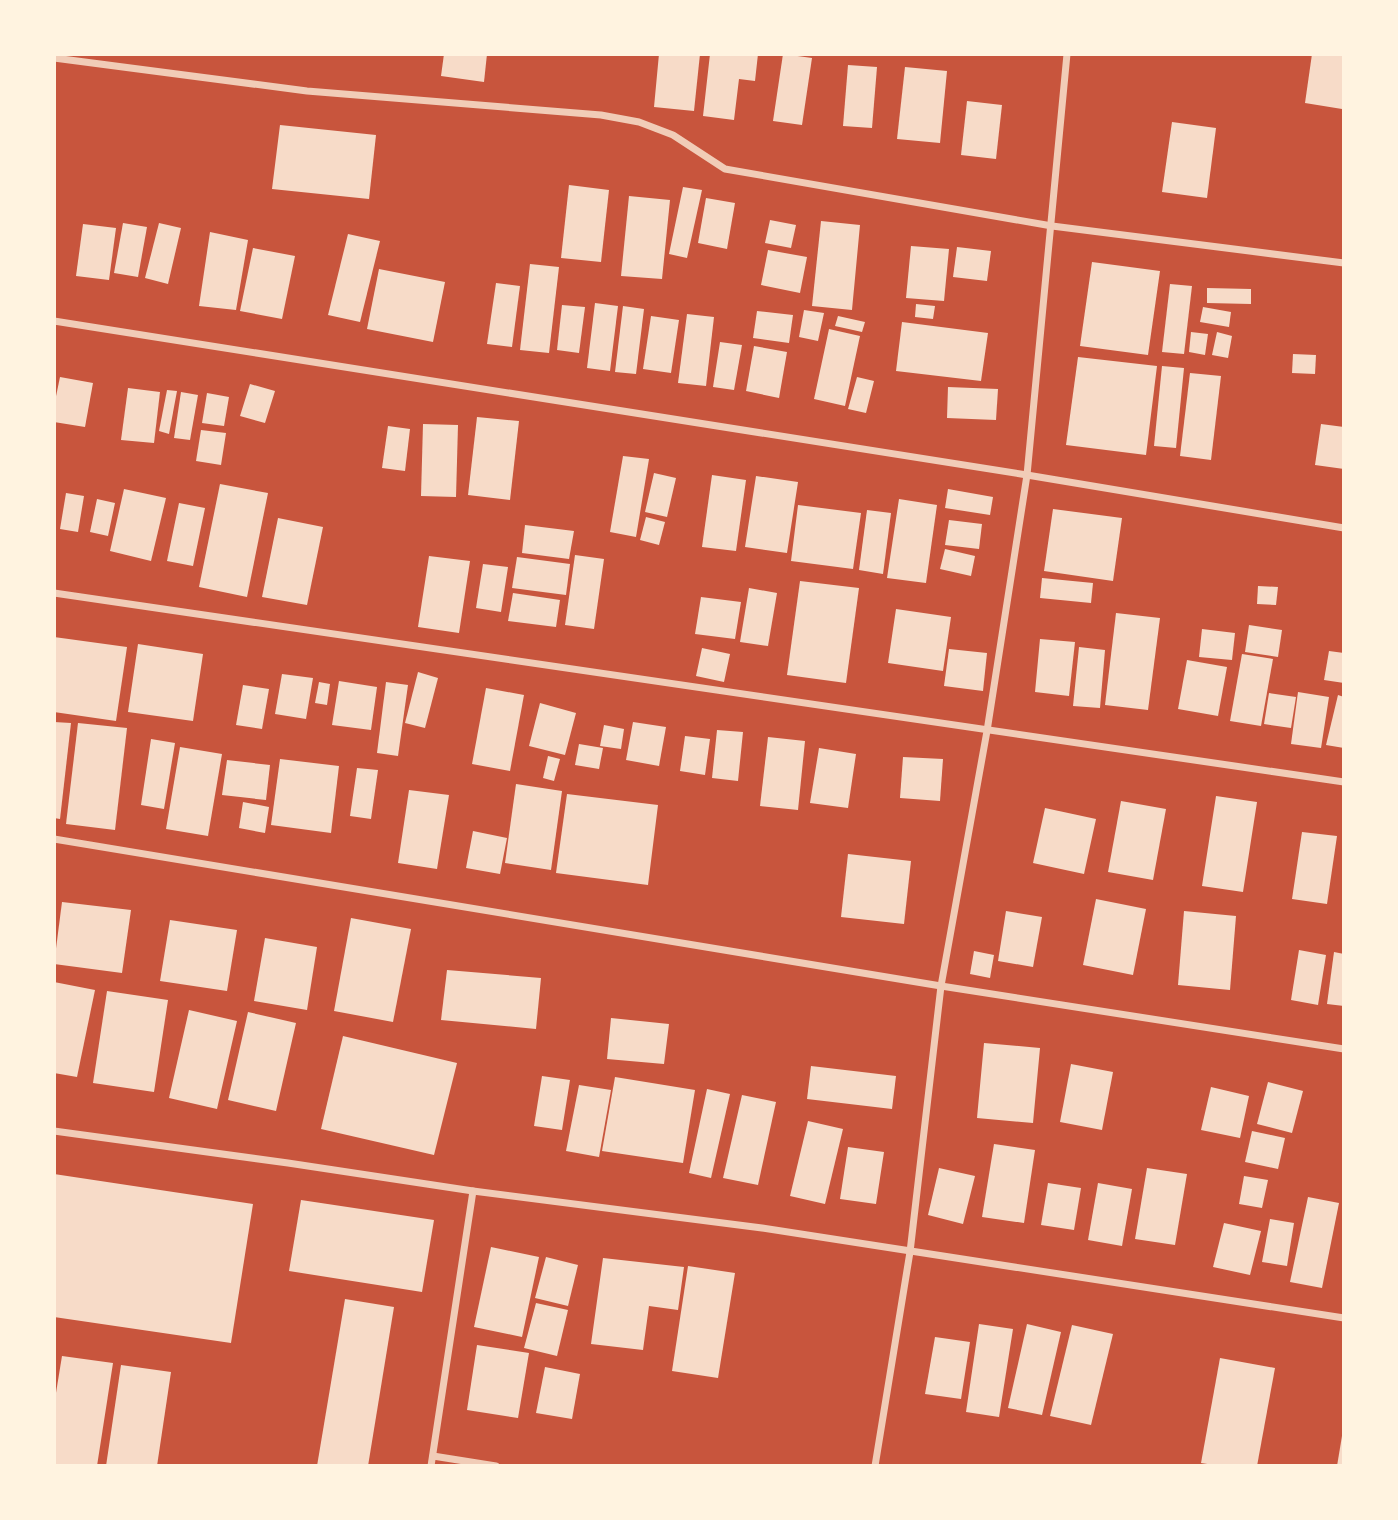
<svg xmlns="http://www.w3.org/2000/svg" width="1398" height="1520" font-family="Inter,sans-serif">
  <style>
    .building { fill: #f7dbc8 }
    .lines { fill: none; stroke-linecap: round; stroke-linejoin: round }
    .minor { stroke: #f1ccb7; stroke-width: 7 }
  </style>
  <rect width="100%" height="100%" fill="#c8553d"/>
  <g class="building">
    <path d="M444,54H487L484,82L441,76Z"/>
    <path d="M659,54H700L694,111L654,107Z"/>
    <path d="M710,54H758L755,81L739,79L734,120L703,116Z"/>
    <path d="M783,54L812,58L802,125L773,121Z"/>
    <path d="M1312,54H1344L1342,109L1305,103Z"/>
    <path d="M848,65L877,67L872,128L843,126Z"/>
    <path d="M905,67L947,71L940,143L897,139Z"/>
    <path d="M967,101L1002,105L996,159L961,155Z"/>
    <path d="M1172,122L1216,128L1207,198L1162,192Z"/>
    <path d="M280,125L376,135L369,199L272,189Z"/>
    <path d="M569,185L609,190L601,262L561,258Z"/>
    <path d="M683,187L702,190L687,258L669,254Z"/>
    <path d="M629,196L670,200L662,279L621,276Z"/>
    <path d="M706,198L735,203L727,249L698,243Z"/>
    <path d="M770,220L796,225L791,248L765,243Z"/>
    <path d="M821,221L860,225L852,310L812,306Z"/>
    <path d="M123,223L147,227L138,277L114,273Z"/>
    <path d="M159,223L181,228L168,284L145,278Z"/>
    <path d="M83,224L116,228L109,280L76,276Z"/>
    <path d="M210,232L248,240L236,310L199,306Z"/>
    <path d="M348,234L380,241L360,322L328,315Z"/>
    <path d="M911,246L949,249L944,301L906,298Z"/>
    <path d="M957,247L991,251L987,281L953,277Z"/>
    <path d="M253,248L295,256L282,319L240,311Z"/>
    <path d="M768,250L807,257L800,293L761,285Z"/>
    <path d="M1092,262L1160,271L1148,355L1080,346Z"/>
    <path d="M530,264L559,267L549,353L520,350Z"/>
    <path d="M379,269L445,282L433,342L367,329Z"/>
    <path d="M496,283L520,286L512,347L487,344Z"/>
    <path d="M1170,284L1192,286L1184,354L1162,352Z"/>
    <path d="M1207,288L1251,289V304L1207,303Z"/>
    <path d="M595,303L618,306L610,371L587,368Z"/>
    <path d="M916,304L935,306L933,319L915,317Z"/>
    <path d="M562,305L585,307L579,353L557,350Z"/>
    <path d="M623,306L644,309L636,374L615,372Z"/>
    <path d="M1203,307L1231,312L1229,327L1200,322Z"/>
    <path d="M804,310L824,313L818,341L799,337Z"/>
    <path d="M757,311L793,315L789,343L753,338Z"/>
    <path d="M687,314L714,317L706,386L678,383Z"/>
    <path d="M651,316L679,320L671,373L643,369Z"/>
    <path d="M838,316L865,322L862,332L835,326Z"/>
    <path d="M902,322L988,333L981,381L896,371Z"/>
    <path d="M829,329L860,336L845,406L814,399Z"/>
    <path d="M1191,332L1208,334L1205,355L1189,352Z"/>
    <path d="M1217,332L1232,336L1228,358L1212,355Z"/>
    <path d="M720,342L742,345L734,390L713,387Z"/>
    <path d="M754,346L787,352L779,398L746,391Z"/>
    <path d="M1293,354L1316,355L1315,374L1292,373Z"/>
    <path d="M1078,357L1157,366L1146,455L1066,445Z"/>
    <path d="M1162,366L1184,368L1176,448L1154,446Z"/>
    <path d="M1190,373L1221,376L1211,460L1180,456Z"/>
    <path d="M60,377L93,383L85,427L54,422V406Z"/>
    <path d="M857,377L874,381L866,413L848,409Z"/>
    <path d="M250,384L275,391L265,423L240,416Z"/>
    <path d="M948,387L998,389L996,420L947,418Z"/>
    <path d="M128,388L160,392L154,443L121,440Z"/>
    <path d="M167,390L177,391L169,434L159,431Z"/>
    <path d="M181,392L198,395L190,440L174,438Z"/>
    <path d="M207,393L229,397L224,426L202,423Z"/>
    <path d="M477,417L519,421L510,500L468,495Z"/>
    <path d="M423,424L458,425L456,497L421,496Z"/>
    <path d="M1321,424L1344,427V469L1315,465Z"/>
    <path d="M388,426L410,429L405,471L382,468Z"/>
    <path d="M201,430L226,433L221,465L196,461Z"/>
    <path d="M623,456L649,459L636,537L610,532Z"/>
    <path d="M654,473L676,478L667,517L645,512Z"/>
    <path d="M712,475L746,480L736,551L702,547Z"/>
    <path d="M756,476L798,482L787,553L745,547Z"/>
    <path d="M220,484L268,493L247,597L199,587Z"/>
    <path d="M124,489L166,498L151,561L110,551Z"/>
    <path d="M948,489L993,497L990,515L945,508Z"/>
    <path d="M66,493L84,496L78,532L60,529Z"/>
    <path d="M97,499L115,503L108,536L90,532Z"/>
    <path d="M899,499L937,505L926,583L887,578Z"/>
    <path d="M179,503L205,508L193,566L167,561Z"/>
    <path d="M798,505L861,513L853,569L791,561Z"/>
    <path d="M1053,509L1122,518L1113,581L1044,571Z"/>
    <path d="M867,510L891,513L883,574L859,570Z"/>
    <path d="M646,517L665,522L659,545L640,540Z"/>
    <path d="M278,518L323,527L307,605L262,597Z"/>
    <path d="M949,520L982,524L979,549L945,545Z"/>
    <path d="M525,525L574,531L569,559L522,553Z"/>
    <path d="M945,549L975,556L971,576L940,569Z"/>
    <path d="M575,555L604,559L594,629L565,625Z"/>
    <path d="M429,556L470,561L459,633L418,627Z"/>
    <path d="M517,557L570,564L566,595L512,588Z"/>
    <path d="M483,564L508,567L501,612L476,608Z"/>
    <path d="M1042,578L1093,583L1091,603L1040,598Z"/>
    <path d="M800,581L859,588L846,683L787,675Z"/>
    <path d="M1258,586L1278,587L1276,605L1257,604Z"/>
    <path d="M749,588L777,593L768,646L740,642Z"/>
    <path d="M513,593L560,600L556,627L508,621Z"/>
    <path d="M701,597L741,602L735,639L695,634Z"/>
    <path d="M896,609L951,617L943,671L888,663Z"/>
    <path d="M1116,613L1160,618L1148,710L1105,705Z"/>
    <path d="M1249,625L1282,630L1278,657L1245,652Z"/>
    <path d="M1202,629L1235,633L1232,660L1199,657Z"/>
    <path d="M54,637L127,647L116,721L54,712Z"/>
    <path d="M1040,639L1075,642L1069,696L1035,692Z"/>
    <path d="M138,644L203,654L193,721L128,712Z"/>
    <path d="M1079,647L1105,650L1100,708L1073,706Z"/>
    <path d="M702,648L730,654L724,682L696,676Z"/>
    <path d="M949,649L987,653L983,691L944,686Z"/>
    <path d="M1329,651L1344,653V683L1324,680Z"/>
    <path d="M1242,654L1273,659L1261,726L1230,721Z"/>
    <path d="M1187,660L1227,667L1218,716L1178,709Z"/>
    <path d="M418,672L438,678L425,728L405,723Z"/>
    <path d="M282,674L313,678L306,719L275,714Z"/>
    <path d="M339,681L377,687L371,730L332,725Z"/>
    <path d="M319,682L330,684L327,705L315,703Z"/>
    <path d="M386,682L408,685L398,756L377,753Z"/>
    <path d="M243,685L269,689L262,729L236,725Z"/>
    <path d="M486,688L524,695L510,771L472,764Z"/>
    <path d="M1298,692L1329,697L1321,748L1291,744Z"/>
    <path d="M1269,693L1296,697L1291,728L1264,724Z"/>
    <path d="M1338,695L1344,697V748L1326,745Z"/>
    <path d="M540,703L576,713L565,755L529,746Z"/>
    <path d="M54,722L71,723L60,819L54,818Z"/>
    <path d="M633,722L666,727L659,766L626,760Z"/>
    <path d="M78,723L127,728L115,830L66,824Z"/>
    <path d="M604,725L624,729L621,749L600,746Z"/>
    <path d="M717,730L743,732L738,781L712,778Z"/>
    <path d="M685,736L710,739L705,775L680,771Z"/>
    <path d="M768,737L805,741L798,810L760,806Z"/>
    <path d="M151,739L175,743L164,809L141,805Z"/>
    <path d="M579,744L603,748L599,769L575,765Z"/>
    <path d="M180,747L222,754L208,836L166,829Z"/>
    <path d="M819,748L856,754L848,808L810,803Z"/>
    <path d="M548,756L560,759L554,781L543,778Z"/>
    <path d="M903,757L943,759L940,801L900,798Z"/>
    <path d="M280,759L339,766L331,833L271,825Z"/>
    <path d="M227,760L270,765L266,800L222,795Z"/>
    <path d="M357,768L378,770L371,819L350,816Z"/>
    <path d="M516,784L562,791L551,870L505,863Z"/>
    <path d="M409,790L449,795L437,869L398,863Z"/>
    <path d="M567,794L658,805L648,885L556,873Z"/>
    <path d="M1216,796L1257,802L1243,892L1202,886Z"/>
    <path d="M1121,801L1166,809L1153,880L1108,872Z"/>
    <path d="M243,802L269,807L265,833L239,828Z"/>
    <path d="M1045,808L1096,819L1084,874L1033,863Z"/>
    <path d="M473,831L507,838L500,874L466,868Z"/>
    <path d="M1302,832L1337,836L1327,904L1292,899Z"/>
    <path d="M848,854L911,861L904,924L841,917Z"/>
    <path d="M1096,899L1146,909L1133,975L1083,965Z"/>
    <path d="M62,902L131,910L122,973L54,964Z"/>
    <path d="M1006,911L1042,917L1033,967L998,961Z"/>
    <path d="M1184,911L1236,916L1230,990L1178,985Z"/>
    <path d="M351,918L411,929L393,1022L334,1011Z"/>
    <path d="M170,920L237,930L227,991L160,981Z"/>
    <path d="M265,938L317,947L307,1010L254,1001Z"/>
    <path d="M1299,950L1326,955L1318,1005L1291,1000Z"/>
    <path d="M974,951L994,955L990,978L970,974Z"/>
    <path d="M1334,952L1344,954V1006L1327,1004Z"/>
    <path d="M447,970L541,978L536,1029L441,1020Z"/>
    <path d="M54,982L95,990L77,1077L54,1073Z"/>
    <path d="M107,991L168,1000L154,1092L93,1083Z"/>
    <path d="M189,1010L237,1021L217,1109L169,1098Z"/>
    <path d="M248,1012L296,1023L276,1111L228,1100Z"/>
    <path d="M611,1018L669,1024L664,1064L607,1059Z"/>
    <path d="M343,1036L457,1063L434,1155L321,1129Z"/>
    <path d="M984,1043L1040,1048L1033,1123L977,1118Z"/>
    <path d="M1071,1064L1113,1072L1102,1130L1060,1122Z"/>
    <path d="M811,1066L896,1076L892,1109L807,1099Z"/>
    <path d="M542,1076L570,1080L562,1130L534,1126Z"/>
    <path d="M615,1077L695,1090L683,1163L602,1151Z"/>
    <path d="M1268,1082L1303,1091L1292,1133L1257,1124Z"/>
    <path d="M579,1085L611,1090L599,1157L566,1151Z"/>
    <path d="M1211,1087L1249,1096L1240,1138L1201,1130Z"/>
    <path d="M707,1089L730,1094L711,1178L689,1173Z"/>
    <path d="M742,1095L776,1102L758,1185L723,1178Z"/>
    <path d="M808,1121L843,1129L825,1204L790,1196Z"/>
    <path d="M1252,1131L1285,1138L1278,1169L1245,1162Z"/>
    <path d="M994,1144L1035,1150L1024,1223L982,1217Z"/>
    <path d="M848,1147L884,1152L876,1204L840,1199Z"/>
    <path d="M939,1168L975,1176L963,1224L928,1215Z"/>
    <path d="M1147,1168L1187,1174L1175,1245L1135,1239Z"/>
    <path d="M54,1174L253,1204L231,1343L54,1317Z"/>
    <path d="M1244,1176L1268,1180L1262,1208L1239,1204Z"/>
    <path d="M1048,1183L1081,1188L1074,1230L1041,1225Z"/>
    <path d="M1098,1183L1132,1189L1122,1246L1088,1240Z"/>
    <path d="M1308,1197L1339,1203L1322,1288L1290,1282Z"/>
    <path d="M301,1200L434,1220L422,1292L289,1271Z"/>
    <path d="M1270,1219L1294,1223L1287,1266L1262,1262Z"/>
    <path d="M1224,1223L1261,1231L1250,1275L1213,1267Z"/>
    <path d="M491,1247L539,1257L522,1337L474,1327Z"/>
    <path d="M546,1257L578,1265L568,1306L535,1298Z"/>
    <path d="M603,1258L684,1267L678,1310L649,1306L643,1350L591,1344Z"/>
    <path d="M688,1266L735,1273L718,1378L672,1371Z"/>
    <path d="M345,1299L394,1307L368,1466H317Z"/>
    <path d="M536,1303L568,1310L557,1356L524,1348Z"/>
    <path d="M979,1324L1013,1329L999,1417L966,1412Z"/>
    <path d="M1027,1324L1061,1332L1042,1415L1008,1408Z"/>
    <path d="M1072,1325L1113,1334L1091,1425L1050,1416Z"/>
    <path d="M935,1337L970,1342L961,1399L925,1394Z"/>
    <path d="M477,1345L529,1353L518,1418L467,1410Z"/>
    <path d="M62,1356L113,1363L97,1466H54V1405Z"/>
    <path d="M1220,1358L1275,1368L1257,1466H1220L1201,1463Z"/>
    <path d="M121,1365L171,1372L157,1466H106Z"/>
    <path d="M545,1367L580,1374L572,1419L536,1413Z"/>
    <path d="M1342,1436L1344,1466H1337Z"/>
  </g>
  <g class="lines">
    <g class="minor">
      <path d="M54,58L307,91L601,115L639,122L673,135L725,169L1052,226L1344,263"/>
      <path d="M54,321L1027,475L1344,528"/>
      <path d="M54,593L1344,782"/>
      <path d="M54,839L941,986L1344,1049"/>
      <path d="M54,1131L288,1163L473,1191L762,1228L1344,1318"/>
      <path d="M433,1456L496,1466"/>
      <path d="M431,1466L473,1191"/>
      <path d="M875,1466L910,1252L941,986L987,731L1027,475L1067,54"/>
    </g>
  </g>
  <rect width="1398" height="1520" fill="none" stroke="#fff3e0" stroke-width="112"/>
</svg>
